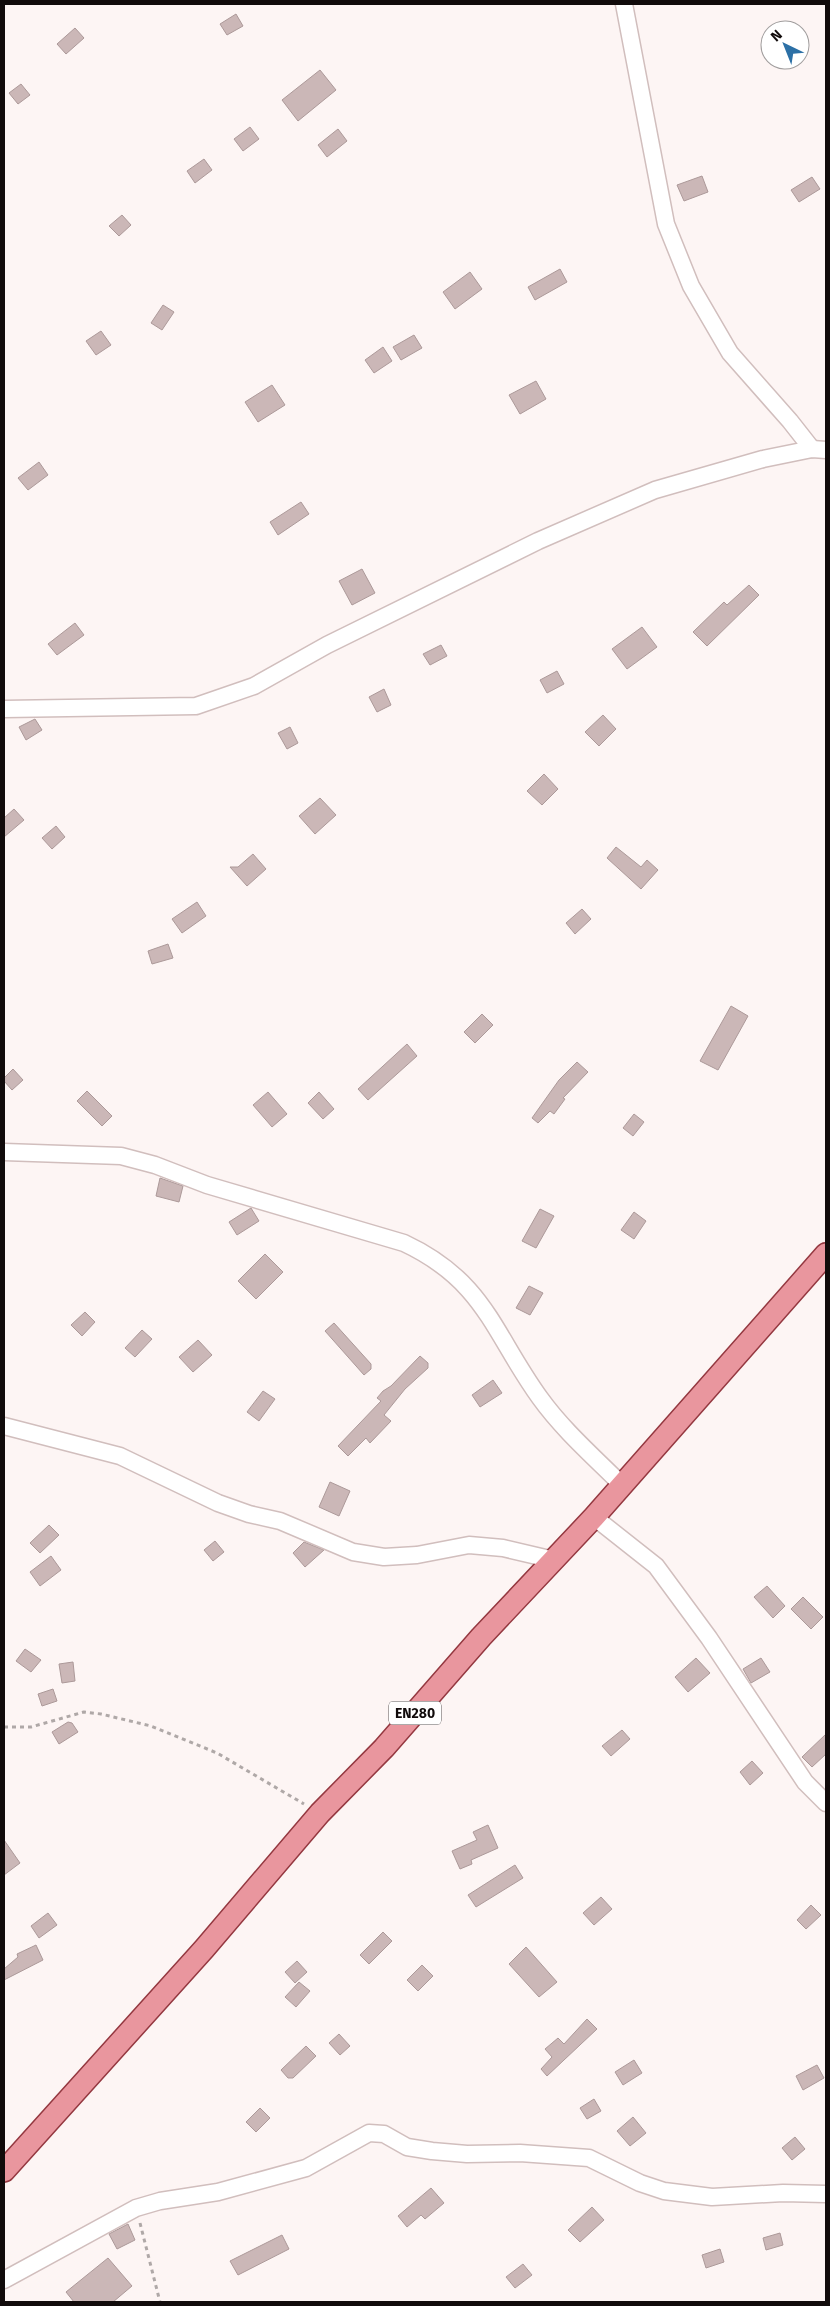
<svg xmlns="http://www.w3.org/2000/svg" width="830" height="2306" font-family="'Fira Sans',sans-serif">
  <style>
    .building { fill: #cbb7b7; stroke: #ac9999 }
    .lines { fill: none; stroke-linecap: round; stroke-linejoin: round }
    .minor-casing { stroke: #d1bebd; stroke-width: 19 }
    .major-casing { stroke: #943840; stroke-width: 24 }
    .path { stroke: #afa8a7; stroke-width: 3; stroke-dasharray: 4 4; stroke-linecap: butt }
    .minor { stroke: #fff; stroke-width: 16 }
    .major { stroke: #e9969e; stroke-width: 21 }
    .labels { text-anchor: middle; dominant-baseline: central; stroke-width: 4; stroke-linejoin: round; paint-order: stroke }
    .shield { fill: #fff; stroke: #585454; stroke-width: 1 }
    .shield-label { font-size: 14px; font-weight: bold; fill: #110b0b }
  </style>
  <rect width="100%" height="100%" fill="#fdf5f4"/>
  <g class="building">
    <path d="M236,14L243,26L227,35L220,24Z"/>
    <path d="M75,28L84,38L66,54L57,44Z"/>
    <path d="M320,70L336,90L298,121L282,100Z"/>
    <path d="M21,84L30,95L18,104L9,93Z"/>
    <path d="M250,127L259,139L243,151L234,139Z"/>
    <path d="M338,129L347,141L327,157L318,145Z"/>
    <path d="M204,159L212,170L195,183L187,171Z"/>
    <path d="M702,176L708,192L684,201L677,185Z"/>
    <path d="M812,177L820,189L799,202L791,190Z"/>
    <path d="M122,215L131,225L119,236L109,226Z"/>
    <path d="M560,269L567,282L535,300L528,287Z"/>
    <path d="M470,272L482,289L455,309L443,292Z"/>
    <path d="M163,305L174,312L162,330L151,323Z"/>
    <path d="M101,331L111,345L96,355L86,341Z"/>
    <path d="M414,335L422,348L401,360L393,347Z"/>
    <path d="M383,347L392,361L374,373L365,360Z"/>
    <path d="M536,381L546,399L520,414L509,395Z"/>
    <path d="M272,385L285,405L258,422L245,402Z"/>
    <path d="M39,462L48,475L28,490L18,478Z"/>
    <path d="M301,502L309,514L278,535L270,522Z"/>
    <path d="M362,569L375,593L352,605L339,581Z"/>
    <path d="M749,585L759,595L707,646L693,632L724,602L727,605Z"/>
    <path d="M75,623L84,635L57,655L48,644Z"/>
    <path d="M642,627L657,647L627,669L612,649Z"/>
    <path d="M441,645L447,656L430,665L423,654Z"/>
    <path d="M557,671L564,684L547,693L540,680Z"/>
    <path d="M384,689L391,705L377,712L369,697Z"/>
    <path d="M603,715L616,729L599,746L585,732Z"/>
    <path d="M35,719L42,730L26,740L19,727Z"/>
    <path d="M290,727L298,743L287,749L278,733Z"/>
    <path d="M544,774L558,789L542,805L527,791Z"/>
    <path d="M320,798L336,815L315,834L299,816Z"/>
    <path d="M14,809L24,820L4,837V818Z"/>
    <path d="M56,826L65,837L52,849L42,838Z"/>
    <path d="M616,847L641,867L647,860L658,870L641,889L607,858Z"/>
    <path d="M253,854L266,869L247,886L230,867H238Z"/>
    <path d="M197,902L206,916L182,933L172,919Z"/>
    <path d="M582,909L591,919L575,934L566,923Z"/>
    <path d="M168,944L173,958L152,964L148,951Z"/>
    <path d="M731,1006L748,1016L718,1070L700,1061Z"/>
    <path d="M482,1014L493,1025L475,1043L464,1032Z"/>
    <path d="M407,1044L417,1056L368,1100L358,1089Z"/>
    <path d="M577,1062L588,1072L563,1098L565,1099L554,1114L550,1111L538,1123L532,1118L559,1080Z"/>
    <path d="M13,1069L23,1080L12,1090L4,1081V1078Z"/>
    <path d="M87,1091L112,1116L102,1126L77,1101Z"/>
    <path d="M268,1092L287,1114L272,1127L253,1105Z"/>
    <path d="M319,1092L334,1109L323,1119L308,1103Z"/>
    <path d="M634,1114L644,1122L633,1136L623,1128Z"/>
    <path d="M160,1178L183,1186L179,1202L156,1196Z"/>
    <path d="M251,1208L259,1221L237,1235L229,1222Z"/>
    <path d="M540,1209L554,1216L536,1248L522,1241Z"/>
    <path d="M634,1212L646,1221L634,1239L621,1230Z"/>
    <path d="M265,1254L283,1272L256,1299L238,1281Z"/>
    <path d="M529,1286L543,1293L530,1315L516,1308Z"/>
    <path d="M85,1312L95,1322L82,1336L71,1325Z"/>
    <path d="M334,1323L371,1364V1369L364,1375L325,1331Z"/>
    <path d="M142,1330L152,1339L135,1357L125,1348Z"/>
    <path d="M198,1340L212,1355L193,1372L179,1357Z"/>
    <path d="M420,1356L428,1363V1368L405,1389L384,1415L391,1421L370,1443L366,1438L348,1456L338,1446L381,1401L377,1398L383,1391L391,1386Z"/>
    <path d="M493,1380L502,1393L480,1407L472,1395Z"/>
    <path d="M263,1391L275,1399L259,1421L247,1412Z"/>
    <path d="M330,1482L350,1491L339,1516L319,1507Z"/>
    <path d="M49,1525L59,1535L40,1553L30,1543Z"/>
    <path d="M215,1541L224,1552L213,1561L204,1550Z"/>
    <path d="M304,1542L324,1550L305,1567L293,1553Z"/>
    <path d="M51,1556L61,1570L40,1586L30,1572Z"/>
    <path d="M767,1586L785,1606L773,1618L754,1597Z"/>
    <path d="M803,1597L823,1617L811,1629L791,1609Z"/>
    <path d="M25,1649L41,1660L31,1672L16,1661Z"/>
    <path d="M696,1658L710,1673L688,1692L675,1677Z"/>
    <path d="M761,1658L770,1672L751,1683L743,1669Z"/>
    <path d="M73,1662L75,1681L62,1683L59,1664Z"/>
    <path d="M53,1689L57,1701L42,1706L38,1694Z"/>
    <path d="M68,1722L72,1723L78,1732L59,1744L52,1732Z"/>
    <path d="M622,1730L630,1739L611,1756L602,1746Z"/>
    <path d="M826,1734V1754L812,1767L802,1757Z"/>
    <path d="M752,1761L763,1773L750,1785L740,1772Z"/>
    <path d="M488,1825L498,1848L471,1860L472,1864L460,1869L452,1851L477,1840L473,1832Z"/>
    <path d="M4,1840L20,1863L4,1875Z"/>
    <path d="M515,1865L523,1878L476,1907L468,1895Z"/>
    <path d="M601,1897L612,1909L594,1925L583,1913Z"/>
    <path d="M811,1905L821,1915L806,1929L797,1920Z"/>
    <path d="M48,1913L57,1925L39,1938L31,1926Z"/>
    <path d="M383,1932L392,1941L369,1964L360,1955Z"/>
    <path d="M36,1945L43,1960L4,1980V1969L18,1957L17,1954Z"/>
    <path d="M526,1947L557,1982L539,1997L509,1964Z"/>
    <path d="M297,1961L307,1972L295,1983L285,1972Z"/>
    <path d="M422,1965L433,1976L418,1991L407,1980Z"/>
    <path d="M299,1982L310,1991L296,2007L285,1997Z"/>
    <path d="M587,2019L597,2029L547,2076L541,2069L552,2057L545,2049L558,2038L564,2044Z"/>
    <path d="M339,2034L350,2046L340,2055L329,2043Z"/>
    <path d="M306,2046L316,2056L293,2078H288L281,2070Z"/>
    <path d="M634,2060L642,2073L623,2085L615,2072Z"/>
    <path d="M817,2065L824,2078L803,2090L796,2076Z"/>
    <path d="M594,2099L601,2111L587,2119L580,2108Z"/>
    <path d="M260,2108L270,2118L256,2132L246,2122Z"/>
    <path d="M633,2117L646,2133L630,2146L617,2131Z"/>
    <path d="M795,2137L805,2149L792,2160L782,2148Z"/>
    <path d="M431,2188L444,2203L425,2219L421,2215L407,2227L398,2216Z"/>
    <path d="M592,2207L604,2220L580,2242L568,2230Z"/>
    <path d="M128,2224L135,2240L117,2249L109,2234Z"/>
    <path d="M780,2233L783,2245L766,2250L763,2238Z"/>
    <path d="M282,2235L289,2249L238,2275L230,2261Z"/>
    <path d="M720,2249L724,2262L706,2268L702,2255Z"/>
    <path d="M108,2258L132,2286L113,2302H74L66,2292Z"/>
    <path d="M523,2264L532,2275L515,2288L506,2277Z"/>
  </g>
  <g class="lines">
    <g class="minor-casing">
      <g id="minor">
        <path d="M624,4L666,224L691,286L730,353L790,421L812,449"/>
        <path d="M4,709L196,706L254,686L327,645L538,541L655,490L763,459L812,449L826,450"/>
        <path d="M4,1152L121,1156L155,1165L207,1185L404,1243C485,1281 493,1333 540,1398C563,1430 594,1457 622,1485"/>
        <path d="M4,1426L120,1456L218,1503L249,1514L280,1521L353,1552L384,1557L417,1555L469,1545L503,1548L554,1560"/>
        <path d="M594,1517L656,1566L709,1638L805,1782L826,1803"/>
        <path d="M4,2280L136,2208L160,2201L218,2192L306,2168L369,2133L384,2134L407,2147L432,2151L467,2154L520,2153L589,2158L640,2183L664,2191L712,2197L783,2193L826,2194"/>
      </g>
    </g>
    <g class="major-casing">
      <path id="major" d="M4,2171L204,1949L320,1813L384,1748L481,1637L594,1517L826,1254"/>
    </g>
    <g class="path">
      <path d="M4,1727H31L84,1712L101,1714L151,1726L217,1753L304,1804"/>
      <path d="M140,2223L160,2302"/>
    </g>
    <use href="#minor" class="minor"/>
    <use href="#major" class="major"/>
  </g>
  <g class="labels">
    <rect class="shield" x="389" y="1701.5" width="52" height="23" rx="4"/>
    <g class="shield-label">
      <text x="415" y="1713">EN280</text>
    </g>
  </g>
  <rect width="830" height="2306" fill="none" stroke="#110b0b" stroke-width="10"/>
  <g transform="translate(785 45) rotate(317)"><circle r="24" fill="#ffffff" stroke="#a09d9d"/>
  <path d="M0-4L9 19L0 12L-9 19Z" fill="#2c70a6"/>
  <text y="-8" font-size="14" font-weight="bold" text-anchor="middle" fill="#110b0b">N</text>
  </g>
</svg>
